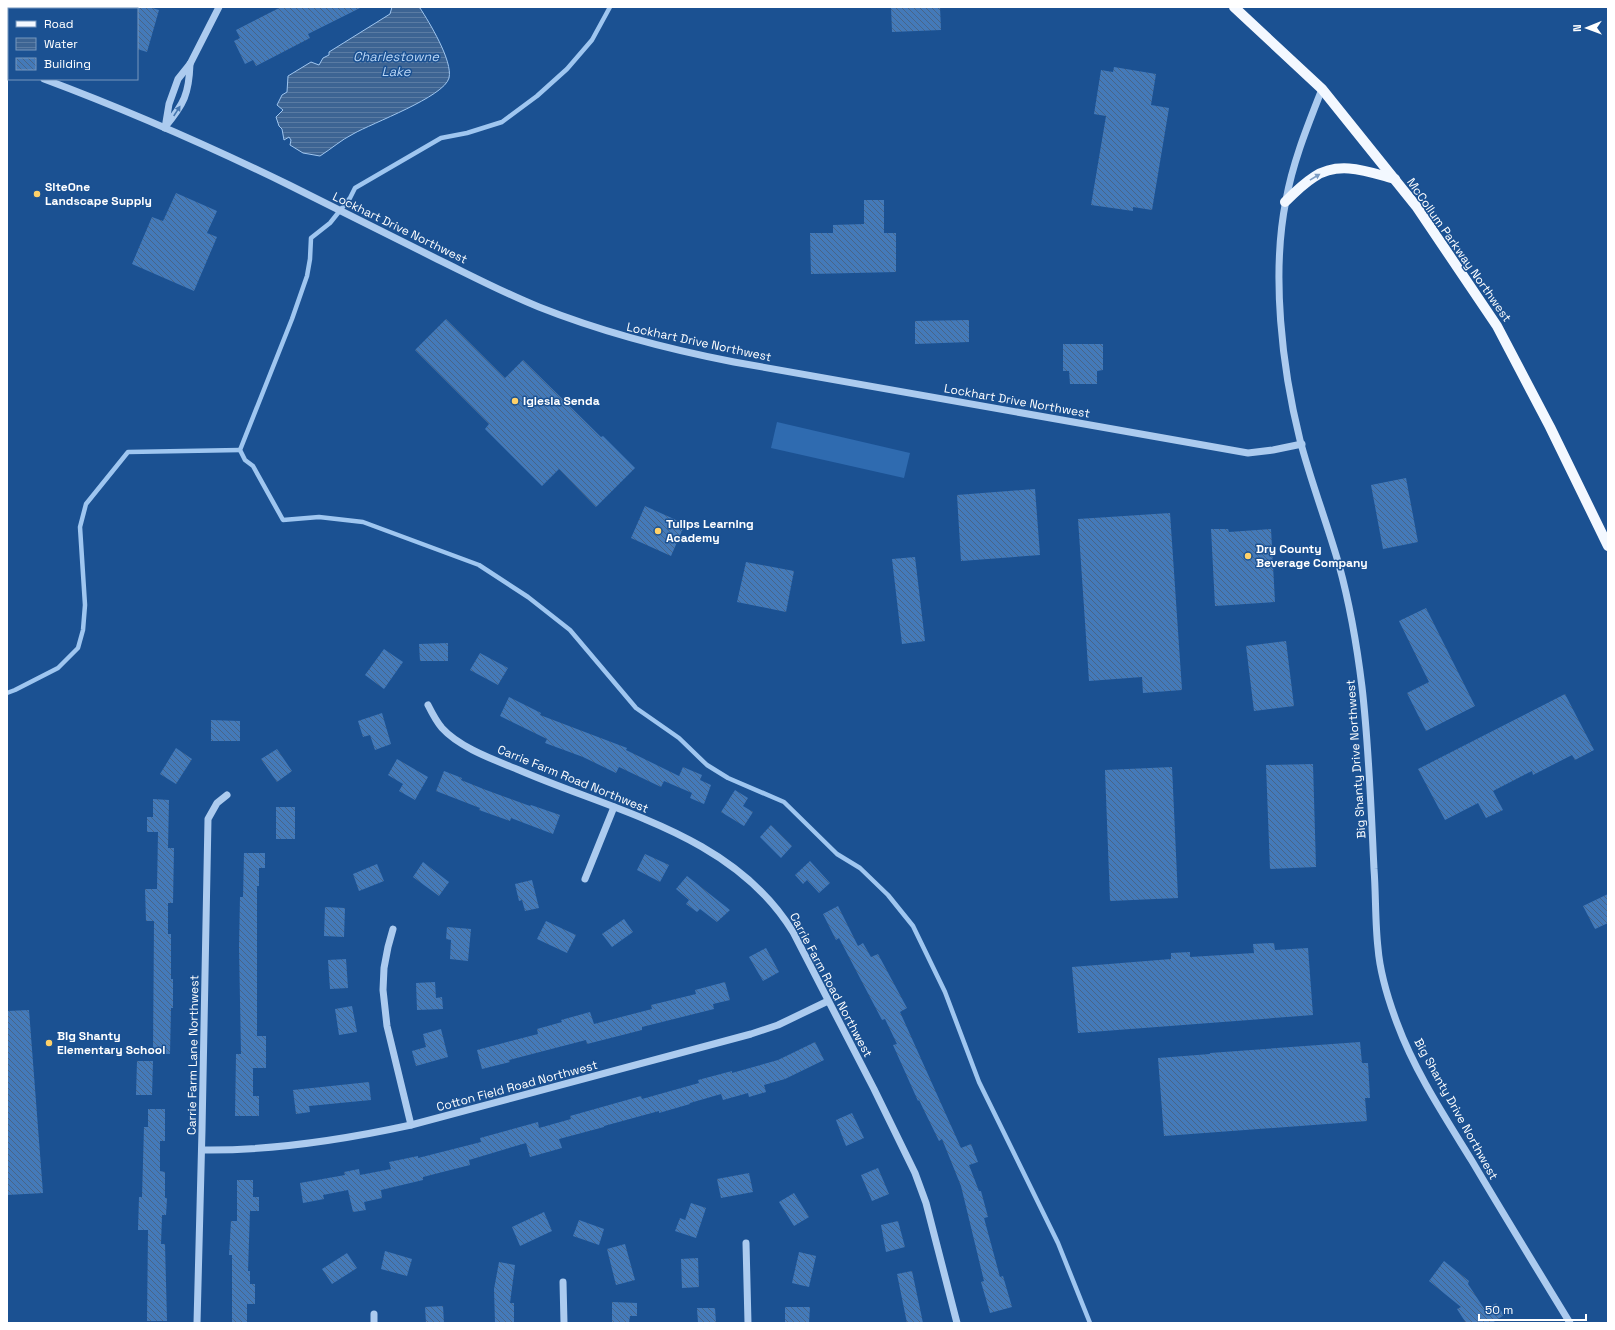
<svg xmlns="http://www.w3.org/2000/svg" width="1615" height="1330" font-family="'Space Grotesk',sans-serif">
  <style>
    .pitch { fill: #2f6bb0 }
    .water { fill: url(#water-rules); stroke: #9fc6f0 }
    .lines { fill: none; stroke-linecap: round; stroke-linejoin: round }
    .stream { stroke: #9fc6f0; stroke-width: 4.5 }
    .building { fill: url(#building-back-hatch) }
    .minor { stroke: #accbef; stroke-width: 7 }
    .major { stroke: #f3f8ff; stroke-width: 10 }
    .oneway { fill: #4676ae }
    .oneway2 { fill: #7c9cc3 }
    .poi-dot { fill: #ffd169; stroke: #1b5192; stroke-width: 1.5 }
    .labels { text-anchor: middle; dominant-baseline: central; stroke-width: 3; stroke-linejoin: round; paint-order: stroke }
    .poi-label { font-size: 12px; font-weight: bold; fill: #fff; stroke: #1b5192; text-anchor: start }
    .street-label { font-size: 12px; fill: #fff; stroke: #1b5192 }
    .water-label { font-size: 13px; font-style: italic; fill: #b8d5f5; stroke: #1b5192 }
  </style>
  <defs>
    <pattern id="water-rules" width="6" height="5" patternUnits="userSpaceOnUse"><rect width="6" height="5" fill="#3d6493"/><path d="M0 2.5h6" fill="none" stroke="#5a7ba3"/></pattern>
    <pattern id="building-back-hatch" width="6" height="6" patternUnits="userSpaceOnUse"><rect width="6" height="6" fill="#447ab9"/><path d="M-1 5l2 2M0 0l6 6M5-1l2 2" fill="none" stroke="#486588"/></pattern>
  </defs>
  <rect width="100%" height="100%" fill="#1b5192"/>
  <path class="pitch" d="M777,422L910,453L904,478L771,448Z"/>
  <path class="water" d="M392,7H418L420,8C429,22 453,61 449,78C444,97 372,123 353,134C341,140 331,149 320,156L303,153L290,145L291,140L289,137L284,140L282,129L279,126L276,117L283,110L277,105L282,95L287,92L288,76L311,62L319,65L323,58L329,55V52L390,14Z"/>
  <g class="lines">
    <g class="stream">
      <path d="M610,7L592,40L567,69L537,96L502,122L467,133L441,138L355,188L350,198L330,223L311,238L310,259L307,276L292,319L240,450L245,460L253,466L283,520L319,517L363,522L479,565L528,597L570,630L636,708L679,738L707,765L728,778L784,802L837,854L860,868L888,895L913,926L945,992L979,1082L1058,1243L1090,1323"/>
      <path d="M7,693L15,690L58,668L78,648L83,630L85,605L80,527L86,504L128,452L240,450"/>
    </g>
  </g>
  <g class="building">
    <path d="M137,7H149L159,10L147,52L137,49Z"/>
    <path d="M281,7H362L308,34L310,38L256,66L253,60L245,64L234,41L240,38L236,30Z"/>
    <path d="M891,7H940L941,30L892,32Z"/>
    <path d="M1114,67L1156,74L1151,105L1169,108L1152,210L1133,207V211L1091,205L1106,116L1094,114L1101,70L1113,72Z"/>
    <path d="M176,193L217,211L207,233L217,237L194,291L132,264L152,217L163,221Z"/>
    <path d="M864,200H884V233H896V272L811,274L810,233H833V225L864,224Z"/>
    <path d="M446,319L505,378L523,360L601,437L603,436L635,468L596,507L559,469L542,486L485,429L489,424L415,350Z"/>
    <path d="M969,320V342L915,344V321Z"/>
    <path d="M1063,344H1103V370L1097,371V384H1070L1069,371H1063Z"/>
    <path d="M1406,478L1418,542L1383,549L1371,485Z"/>
    <path d="M1035,489L1040,555L961,561L957,495Z"/>
    <path d="M645,506L685,524L671,556L631,538Z"/>
    <path d="M1170,513L1182,690L1143,693L1142,677L1089,681L1078,519Z"/>
    <path d="M1211,529H1228L1229,532L1271,529L1275,602L1215,606Z"/>
    <path d="M915,557L925,641L902,644L892,559Z"/>
    <path d="M746,562L794,571L786,612L737,602Z"/>
    <path d="M1426,608L1475,706L1426,731L1407,693L1429,682L1399,621Z"/>
    <path d="M1286,641L1294,706L1254,711L1246,646Z"/>
    <path d="M448,643V661H420L419,644Z"/>
    <path d="M384,649L403,662L384,689L365,675Z"/>
    <path d="M480,653L508,668L498,685L470,670Z"/>
    <path d="M1565,694L1594,750L1575,760L1572,755L1533,775L1532,771L1493,791L1503,810L1486,818L1478,803L1445,820L1418,769Z"/>
    <path d="M509,697L541,713L540,715L627,748L626,750L679,776L683,767L702,775L700,780L711,785L704,804L690,798L692,793L664,781L661,787L619,767L616,773L583,757L545,743L547,739L500,716Z"/>
    <path d="M382,713L391,744L375,750L370,735L363,737L358,721Z"/>
    <path d="M211,720L240,721V741H211Z"/>
    <path d="M176,748L192,759L176,784L160,774Z"/>
    <path d="M277,749L292,771L277,782L261,759Z"/>
    <path d="M397,759L428,777L415,800L399,791L403,784L388,775Z"/>
    <path d="M1313,764L1316,867L1270,869L1266,765Z"/>
    <path d="M1172,767L1178,898L1110,901L1105,770Z"/>
    <path d="M444,771L462,778L461,780L486,790L530,806L531,805L560,815L553,834L511,818L510,821L479,810L480,808L436,791Z"/>
    <path d="M735,790L748,798L743,806L753,812L744,826L721,812Z"/>
    <path d="M153,799L169,800L168,848H174L173,903H168V934H171V979H173V1008H171L170,1054H153L154,921H146L145,889H157L158,832H147V817H153Z"/>
    <rect x="276" y="807" width="19" height="32"/>
    <path d="M771,825L792,846L781,858L760,837Z"/>
    <path d="M244,853H265V868H259V886H257V1036H266V1068H253V1096H259V1116H235L236,1054H241L239,947L240,897H243Z"/>
    <path d="M645,854L669,865L660,882L637,870Z"/>
    <path d="M810,861L830,883L819,893L807,880L803,884L795,875Z"/>
    <path d="M423,862L449,882L439,896L413,877Z"/>
    <path d="M377,864L384,881L359,891L353,874Z"/>
    <path d="M687,876L730,910L717,922L700,909L697,912L686,904L689,900L676,889Z"/>
    <path d="M532,880L539,908L525,911L522,900L519,901L515,884Z"/>
    <path d="M1608,894V923L1595,929L1583,906Z"/>
    <path d="M838,906L858,946L863,943L871,957L878,954L907,1008L900,1012L961,1148L971,1144L978,1162L969,1165L979,1191H981L988,1217L984,1218L1000,1277L1003,1276L1012,1307L990,1313L981,1282L984,1281L961,1186L942,1139L939,1141L919,1100L918,1101L893,1045L897,1044L885,1019L882,1020L839,938L836,940L823,914Z"/>
    <path d="M325,907L345,908L344,937L324,936Z"/>
    <path d="M624,919L633,932L612,947L602,934Z"/>
    <path d="M546,921L576,935L567,953L537,939Z"/>
    <path d="M447,927L471,929L468,961L450,959L451,940L446,939Z"/>
    <path d="M1274,943L1275,950L1308,948L1313,1015L1078,1033L1072,967L1171,959V953L1190,952V957L1254,953L1253,944Z"/>
    <path d="M766,948L779,972L763,981L749,957Z"/>
    <path d="M346,959L348,988L330,989L328,960Z"/>
    <path d="M435,982L436,998L442,997L443,1009L417,1010L416,983Z"/>
    <path d="M725,982L730,1000L713,1004L714,1009L642,1027V1030L587,1044L586,1040L509,1060L510,1062L482,1069L477,1050L538,1034L537,1029L562,1022L561,1020L590,1012L594,1024L652,1009L651,1005L696,994L695,990Z"/>
    <path d="M352,1006L357,1032L339,1035L335,1009Z"/>
    <path d="M29,1010L43,1193L7,1195V1011Z"/>
    <path d="M441,1029L448,1057L416,1066L412,1051L426,1047L423,1034Z"/>
    <path d="M815,1042L824,1060L785,1079L764,1085L766,1092L749,1097L748,1093L723,1100L721,1094L690,1103V1104L659,1113V1111L604,1126V1127L559,1139L562,1148L530,1157L526,1143L469,1160L470,1165L423,1177V1180L381,1190L382,1198L364,1202L366,1210L353,1212L348,1190L323,1195L324,1199L303,1203L300,1183L345,1175L344,1172L359,1169L360,1175L391,1169L389,1162L418,1156V1158L481,1142L480,1138L538,1122L539,1128L571,1119L570,1116L641,1096L642,1099L699,1083L698,1080L732,1071V1073L778,1060Z"/>
    <path d="M1360,1042L1362,1063H1368L1370,1098H1365L1367,1121L1164,1136L1158,1058L1210,1054V1053Z"/>
    <path d="M137,1061H153L152,1095H136Z"/>
    <path d="M369,1082L371,1100L309,1106L310,1112L296,1114L293,1090Z"/>
    <path d="M148,1109H165V1141H160V1171L165,1172V1198H167L166,1215H162L161,1244H165L167,1321H147L148,1230H138L139,1197H142L144,1127H148Z"/>
    <path d="M852,1113L864,1138L846,1146L836,1120Z"/>
    <path d="M878,1168L889,1194L872,1201L861,1175Z"/>
    <path d="M749,1173L753,1192L721,1198L717,1179Z"/>
    <path d="M237,1180H253V1197H259V1211H250L248,1271H250V1284H255V1304H247V1323H232V1255H229L231,1221H237Z"/>
    <path d="M794,1193L809,1217L794,1226L779,1202Z"/>
    <path d="M691,1203L706,1208L696,1238L675,1231L680,1218L685,1220Z"/>
    <path d="M544,1212L552,1231L520,1246L512,1227Z"/>
    <path d="M579,1220L604,1229L599,1245L573,1236Z"/>
    <path d="M898,1221L905,1247L886,1252L881,1225Z"/>
    <path d="M625,1244L635,1280L616,1285L607,1249Z"/>
    <path d="M385,1251L412,1259L407,1276L381,1269Z"/>
    <path d="M799,1252L816,1256L809,1287L792,1283Z"/>
    <path d="M347,1253L357,1268L332,1284L322,1269Z"/>
    <path d="M698,1258L699,1287L682,1288L681,1259Z"/>
    <path d="M1444,1261L1469,1281L1468,1284L1485,1310L1496,1303L1504,1315L1492,1323H1466L1457,1309L1461,1307L1429,1281Z"/>
    <path d="M499,1262L515,1265L510,1303H514V1323H495L494,1289Z"/>
    <path d="M912,1271L923,1323H907L897,1274Z"/>
    <path d="M612,1302L637,1303V1316H630L629,1323H612Z"/>
    <path d="M443,1306L444,1323H426L425,1307Z"/>
    <path d="M785,1307H810L809,1323H785Z"/>
    <path d="M697,1308H715L716,1323H698Z"/>
  </g>
  <g class="lines">
    <g class="minor">
      <path d="M7,66L9,67"/>
      <path d="M44,79C127,110 209,146 289,185C338,209 387,234 437,259C470,275 504,293 539,307C602,332 667,349 734,362L1248,453L1273,450L1302,444"/>
      <path d="M1322,89C1308,125 1293,161 1286,200C1271,274 1282,368 1300,440C1311,482 1327,523 1339,565C1350,605 1357,646 1362,687C1369,747 1371,808 1374,869C1376,895 1375,922 1378,948C1380,973 1388,999 1397,1023C1415,1072 1445,1117 1472,1161C1504,1215 1537,1269 1570,1323"/>
      <path d="M165,127C184,104 189,94 190,64"/>
      <path d="M165,128L169,104L178,79L190,64L219,7"/>
      <path d="M428,705C432,713 436,721 442,728C460,748 495,760 519,770C616,812 734,835 793,932L874,1089L915,1173L926,1203L957,1323"/>
      <path d="M585,879L614,807"/>
      <path d="M393,929L388,947L384,968L383,990L387,1026L411,1125"/>
      <path d="M202,1150C272,1151 342,1140 411,1125L751,1034L778,1025L828,1001"/>
      <path d="M746,1243L748,1323"/>
      <path d="M563,1282L564,1323"/>
      <path d="M374,1314V1323"/>
      <path d="M197,1323L202,1130L208,819L217,803L227,795"/>
    </g>
    <g class="major">
      <path d="M1234,7L1322,89L1416,206L1497,326L1550,427L1608,546"/>
      <path d="M1285,202C1294,193 1303,184 1314,177C1339,160 1369,172 1395,179"/>
    </g>
  </g>
  <defs><path id="oneway-solid" d="M-6-.8H1V-3.2L6.5 0L1 3.2V.8H-6Z"/></defs>
  <use class="oneway" href="#oneway-solid" transform="translate(177 111) rotate(-57)"/>
  <use class="oneway2" href="#oneway-solid" transform="translate(1315 177) rotate(-31)"/>
  <g class="poi-dot">
    <circle cx="37" cy="194" r="4"/>
    <circle cx="515" cy="401" r="4"/>
    <circle cx="658" cy="531" r="4"/>
    <circle cx="1248" cy="556" r="4"/>
    <circle cx="49" cy="1043" r="4"/>
  </g>
  <g class="labels">
    <g class="poi-label">
      <text x="45" y="187">SiteOne<tspan x="45" dy="14">Landscape Supply</tspan></text>
      <text x="523" y="401">Iglesia Senda</text>
      <text x="666" y="524">Tulips Learning<tspan x="666" dy="14">Academy</tspan></text>
      <text x="1256" y="549">Dry County<tspan x="1256" dy="14">Beverage Company</tspan></text>
      <text x="57" y="1036">Big Shanty<tspan x="57" dy="14">Elementary School</tspan></text>
    </g>
    <g class="street-label">
      <text transform="translate(400 228) rotate(26)">Lockhart Drive Northwest</text>
      <text transform="translate(1459 250) rotate(55)">McCollum Parkway Northwest</text>
      <text transform="translate(699 342) rotate(12)">Lockhart Drive Northwest</text>
      <text transform="translate(1017 401) rotate(10)">Lockhart Drive Northwest</text>
      <text transform="translate(1356 759) rotate(-94)">Big Shanty Drive Northwest</text>
      <text transform="translate(573 779) rotate(22)">Carrie Farm Road Northwest</text>
      <text transform="translate(831 985) rotate(62)">Carrie Farm Road Northwest</text>
      <text transform="translate(193 1055) rotate(-89)">Carrie Farm Lane Northwest</text>
      <text transform="translate(517 1086) rotate(-15)">Cotton Field Road Northwest</text>
      <text transform="translate(1456 1109) rotate(61)">Big Shanty Drive Northwest</text>
    </g>
    <g class="water-label">
      <text x="396" y="56">Charlestowne<tspan x="396" dy="15">Lake</tspan></text>
    </g>
  </g>
  <rect width="1615" height="1330" fill="none" stroke="#ffffff" stroke-width="16"/>
  <rect x="8" y="8" width="130" height="72" fill="#1b5192" stroke="#7697be"/>
  <rect x="16" y="21" width="20" height="6" fill="#f3f8ff" stroke="#7697be"/>
  <text x="44" y="28" font-size="12" fill="#ffffff">Road</text>
  <rect x="16" y="38" width="20" height="12" fill="url(#water-rules)" stroke="#7697be"/>
  <text x="44" y="48" font-size="12" fill="#ffffff">Water</text>
  <rect x="16" y="58" width="20" height="12" fill="url(#building-back-hatch)" stroke="#7697be"/>
  <text x="44" y="68" font-size="12" fill="#ffffff">Building</text>
  <g transform="translate(1587 28) rotate(269)" stroke="#1b5192" stroke-width="3" paint-order="stroke">
  <path d="M0-3L7 15L0 10L-7 15Z" fill="#ffffff"/>
  <text y="-6" font-size="11" font-weight="bold" text-anchor="middle" fill="#ffffff">N</text>
  </g>
  <path d="M1479 1314v6h107v-6" fill="none" stroke="#ffffff" stroke-width="2"/>
  <text x="1485" y="1314" font-size="12" fill="#ffffff" stroke="#1b5192" stroke-width="3" paint-order="stroke">50 m</text>
</svg>
